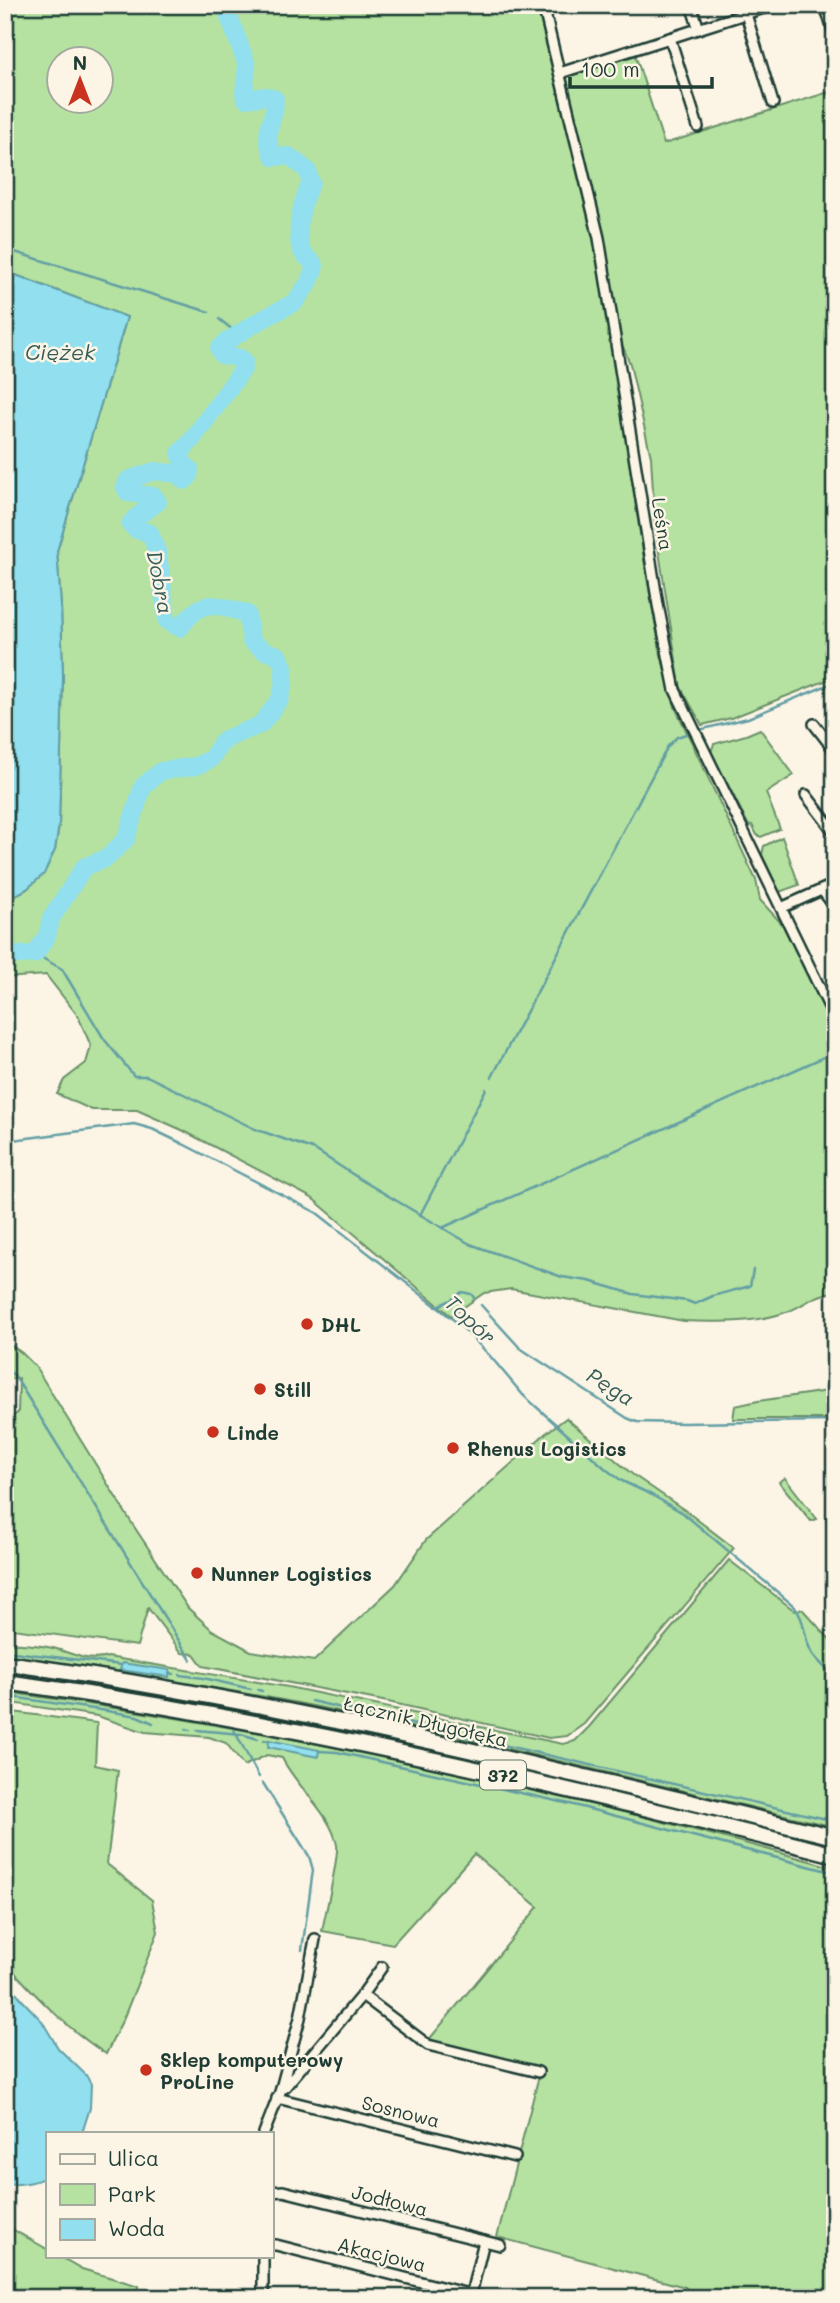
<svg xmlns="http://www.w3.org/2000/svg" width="840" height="2303" font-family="Mali,sans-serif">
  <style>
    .green { fill: #b5e2a0; stroke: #6a906a; stroke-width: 2; fill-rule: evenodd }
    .water { fill: #91dfef; stroke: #639ea4; stroke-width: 2 }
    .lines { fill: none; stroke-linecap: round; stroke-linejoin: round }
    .stream { stroke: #639ea4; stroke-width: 2.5 }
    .river { stroke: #91dfef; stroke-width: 18 }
    .minor-casing { stroke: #1f3d34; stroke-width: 14 }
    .primary-casing { stroke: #1f3d34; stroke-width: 19 }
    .minor { stroke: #fcf5e5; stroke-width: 9 }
    .primary { stroke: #fcf5e5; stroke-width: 14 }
    .poi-dot { fill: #c8321e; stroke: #fcf5e5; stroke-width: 2.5 }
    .labels { text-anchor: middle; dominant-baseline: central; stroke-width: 5; stroke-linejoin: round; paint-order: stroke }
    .shield { fill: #fcf5e5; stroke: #617469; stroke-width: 2 }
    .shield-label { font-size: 18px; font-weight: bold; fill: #1f3d34 }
    .street-label { font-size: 19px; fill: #1f3d34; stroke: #fcf5e5 }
    .poi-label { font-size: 19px; font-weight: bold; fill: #1f3d34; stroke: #fcf5e5; text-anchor: start }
    .water-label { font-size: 21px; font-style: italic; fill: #365d59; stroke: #fcf5e5 }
  </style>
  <rect width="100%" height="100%" fill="#fcf5e5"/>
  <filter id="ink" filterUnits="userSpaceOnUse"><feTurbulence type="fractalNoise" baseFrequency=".0143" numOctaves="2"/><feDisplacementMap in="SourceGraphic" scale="14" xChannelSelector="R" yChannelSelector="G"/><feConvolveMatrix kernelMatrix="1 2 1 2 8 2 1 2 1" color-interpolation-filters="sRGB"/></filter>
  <g filter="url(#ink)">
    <g class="green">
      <path d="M5,5H537L598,253L645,566L661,655L675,707L756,880L760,900L783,925L835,1026V1291C828,1293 820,1295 814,1298C805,1302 798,1308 789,1311C756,1324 718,1322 684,1321L511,1289L484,1293L451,1316L312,1198L182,1130L137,1110H92L57,1094L64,1080L86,1063L91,1046L78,1016L46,975L5,978V901L27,889L43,874L55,850L59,825L63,676L61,606L57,551L127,317L5,271ZM60,60H102V102H60Z"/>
      <path d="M635,54L664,144L835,90V677L731,718L702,725L680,686L655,526L651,457L630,364L622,344L587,166L565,79L567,74Z"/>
      <path d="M760,729L794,775L766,793L780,829L761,837L757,835L752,825L749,826L711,752L714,744L746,735Z"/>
      <path d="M782,837L799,885L779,892L762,855L764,846Z"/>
      <path d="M5,1341L22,1353L35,1366L133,1525L188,1608L212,1630L251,1651L314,1661L395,1585L426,1540L546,1433L566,1418L632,1474L686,1511L734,1548L584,1724L567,1736L549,1738L388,1702L203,1666L194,1654L182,1653L148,1608L137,1646L5,1628V1420L18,1413L19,1378L10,1379L5,1375Z"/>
      <path d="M835,1390V1419H733L735,1406L758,1401Z"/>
      <path d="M785,1478L817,1519L811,1521L779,1482Z"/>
      <path d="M729,1560L795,1611L802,1609L835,1645V1827C654,1785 475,1738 293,1702C197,1684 101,1670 5,1657V1642C22,1645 44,1644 60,1650C77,1656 90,1662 108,1657L288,1687L563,1744L575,1741L589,1727Z"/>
      <path d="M5,1692C285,1730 563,1791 835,1868V2298H696L685,2287L497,2237L541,2068L427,2042L538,1907L474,1854L393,1944L322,1931C325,1915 339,1857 337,1845C331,1813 296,1787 282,1758L267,1755L244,1766L226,1743L209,1737L145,1732L97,1716L5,1702Z"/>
      <path d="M5,1711L97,1723L95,1765L118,1770L107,1864L152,1900L158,1932L124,2017L106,2054C66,2028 37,1997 5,1962Z"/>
      <path d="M5,2225L47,2249V2256H59L82,2269L139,2286L138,2298H5Z"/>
    </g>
    <g class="water">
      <path d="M5,271L127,317L57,551L61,606L63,676L59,825L55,850L44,874L27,889L5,901Z"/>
      <path d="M122,1663L170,1670L169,1677L120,1670Z"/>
      <path d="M269,1740L319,1750L318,1757L268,1747Z"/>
      <path d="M5,1977L23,2001L42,2021L58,2048L86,2075L91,2084L90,2108L82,2133H47V2176C34,2184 20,2184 5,2185Z"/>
    </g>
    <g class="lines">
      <g class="stream">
        <path d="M5,249L209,312"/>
        <path d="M302,292L308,297"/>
        <path d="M219,319L238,334"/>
        <path d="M699,730L748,718L835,682"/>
        <path d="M35,954L62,969L104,1039L134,1076H147L255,1129L315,1150L363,1181L470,1244L562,1277L589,1281L633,1294L687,1301L695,1304L713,1296L750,1286L753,1270"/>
        <path d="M492,1077L668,746L677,737L689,733"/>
        <path d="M5,1141L134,1124L152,1129L183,1144L317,1213L459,1324L490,1356L523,1395L607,1470L622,1481L650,1494L683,1513L794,1606C806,1620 803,1638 812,1653C818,1662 828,1670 835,1678"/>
        <path d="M420,1215L486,1089"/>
        <path d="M442,1228L835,1052"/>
        <path d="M481,1305L520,1348L627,1418L637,1422L684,1423L835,1421"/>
        <path d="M436,1307L451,1300L462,1292L471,1294L475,1299"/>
        <path d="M5,1369L14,1375L191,1660"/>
        <path d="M5,1651L121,1665"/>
        <path d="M169,1673L174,1674"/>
        <path d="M180,1675L203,1678"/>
        <path d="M203,1678L251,1689"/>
        <path d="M258,1690L262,1691"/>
        <path d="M5,1696L107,1711L137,1716L153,1723"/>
        <path d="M311,1701L835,1821"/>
        <path d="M186,1729L190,1730"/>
        <path d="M197,1730L241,1734L258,1739"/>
        <path d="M234,1730L259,1777"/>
        <path d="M264,1740L269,1741"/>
        <path d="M319,1751L337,1752L570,1804L835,1873"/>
        <path d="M263,1783L309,1856L313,1870L302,1950"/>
      </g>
      <path class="river" d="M5,956L35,954L47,936L51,919L84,867L107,858L126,839L143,786L161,771L196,766L211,759L221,743L230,737L260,725L269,714L280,699L284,682V667L278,655L265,651L251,641L247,614C212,604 204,596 180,628L167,621L158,554L150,533L135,529L130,524L135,518L158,502L154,496L128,493L125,487L128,480L154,471L178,474L184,481L189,477L190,469L183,463L180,453L191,441L243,369L244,361L240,358L222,355L219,349L226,342L254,324L295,302L310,281L315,266C311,259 303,256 301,249C295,230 302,200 311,183L307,170L289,156L274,157C260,130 275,125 275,99L266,96L246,99L244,94L247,65L228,14L231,5"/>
      <g class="minor-casing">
        <g id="minor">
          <path d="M543,5L599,238L658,605L675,690L835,1019"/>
          <path d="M691,5L699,29"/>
          <path d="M825,5L835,37"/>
          <path d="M746,14L773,103"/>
          <path d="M670,38L698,127"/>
          <path d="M560,73L773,5"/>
          <path d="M814,724L835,751"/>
          <path d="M806,795L835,833"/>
          <path d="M822,890L835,907"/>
          <path d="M781,908L835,884"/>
          <path d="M362,1995L428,2045L538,2072"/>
          <path d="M284,2088L362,1995L382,1967"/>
          <path d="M277,2098L515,2157"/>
          <path d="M264,2133L280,2092L300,2018L315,1939"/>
          <path d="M271,2192L283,2191L500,2245"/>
          <path d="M271,2245H276L484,2298"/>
          <path d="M263,2298V2256"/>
          <path d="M470,2298L484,2241"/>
        </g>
      </g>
      <g class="primary-casing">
        <g id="primary">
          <path d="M5,1663C286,1701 560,1771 835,1837"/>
          <path d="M5,1682C205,1709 402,1751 598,1797C677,1816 756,1834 835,1855"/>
        </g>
      </g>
      <use href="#minor" class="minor"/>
      <use href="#primary" class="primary"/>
    </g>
  </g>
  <g class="poi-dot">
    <circle cx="307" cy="1324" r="7"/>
    <circle cx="260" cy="1389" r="7"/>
    <circle cx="213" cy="1432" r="7"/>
    <circle cx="453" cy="1448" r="7"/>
    <circle cx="197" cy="1573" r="7"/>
    <circle cx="146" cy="2070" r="7"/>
  </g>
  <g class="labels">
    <rect class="shield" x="480" y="1760.5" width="46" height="29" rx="5"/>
    <g class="shield-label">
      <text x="503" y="1775">372</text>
    </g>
    <g class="street-label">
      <text transform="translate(663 524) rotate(81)">Leśna</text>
      <text transform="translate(426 1721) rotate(13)">Łącznik Długołęka</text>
      <text transform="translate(401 2111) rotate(14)">Sosnowa</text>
      <text transform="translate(390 2200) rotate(14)">Jodłowa</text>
      <text transform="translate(382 2254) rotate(14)">Akacjowa</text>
    </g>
    <g class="poi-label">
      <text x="321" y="1324">DHL</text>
      <text x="274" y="1389">Still</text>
      <text x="227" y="1432">Linde</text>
      <text x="467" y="1448">Rhenus Logistics</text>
      <text x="211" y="1573">Nunner Logistics</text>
      <text x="160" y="2059">Sklep komputerowy<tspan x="160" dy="22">ProLine</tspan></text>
    </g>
    <g class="water-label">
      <text x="60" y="351">Ciężek</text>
      <text transform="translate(161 582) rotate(79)">Dobra</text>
      <text transform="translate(471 1319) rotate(43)">Topór</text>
      <text transform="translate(611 1386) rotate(32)">Pęga</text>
    </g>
  </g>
  <rect width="840" height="2303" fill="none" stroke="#fcf5e5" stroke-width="28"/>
  <rect x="14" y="14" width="812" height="2275" fill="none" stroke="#1f3d34" stroke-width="2.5" filter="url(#ink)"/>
  <rect x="46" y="2132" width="228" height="126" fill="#fcf5e5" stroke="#a4ab9e" stroke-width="2"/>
  <rect x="60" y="2154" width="35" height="10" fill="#fcf5e5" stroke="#a4ab9e" stroke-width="2"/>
  <text x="108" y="2166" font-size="21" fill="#1f3d34">Ulica</text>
  <rect x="60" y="2184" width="35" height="21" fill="#b5e2a0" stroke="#a4ab9e" stroke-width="2"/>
  <text x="108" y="2202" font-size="21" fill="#1f3d34">Park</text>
  <rect x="60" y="2219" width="35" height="21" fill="#91dfef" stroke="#a4ab9e" stroke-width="2"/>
  <text x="108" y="2236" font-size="21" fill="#1f3d34">Woda</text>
  <g transform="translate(80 80)"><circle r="33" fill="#fcf5e5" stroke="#a4ab9e" stroke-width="2"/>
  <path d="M0-5L12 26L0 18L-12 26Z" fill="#c8321e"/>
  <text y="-10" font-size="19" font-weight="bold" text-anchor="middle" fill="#1f3d34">N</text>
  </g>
  <path d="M570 77v10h142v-10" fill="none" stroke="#1f3d34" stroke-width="3.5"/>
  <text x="581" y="77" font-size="21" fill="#1f3d34" stroke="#fcf5e5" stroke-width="5" paint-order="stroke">100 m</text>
</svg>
